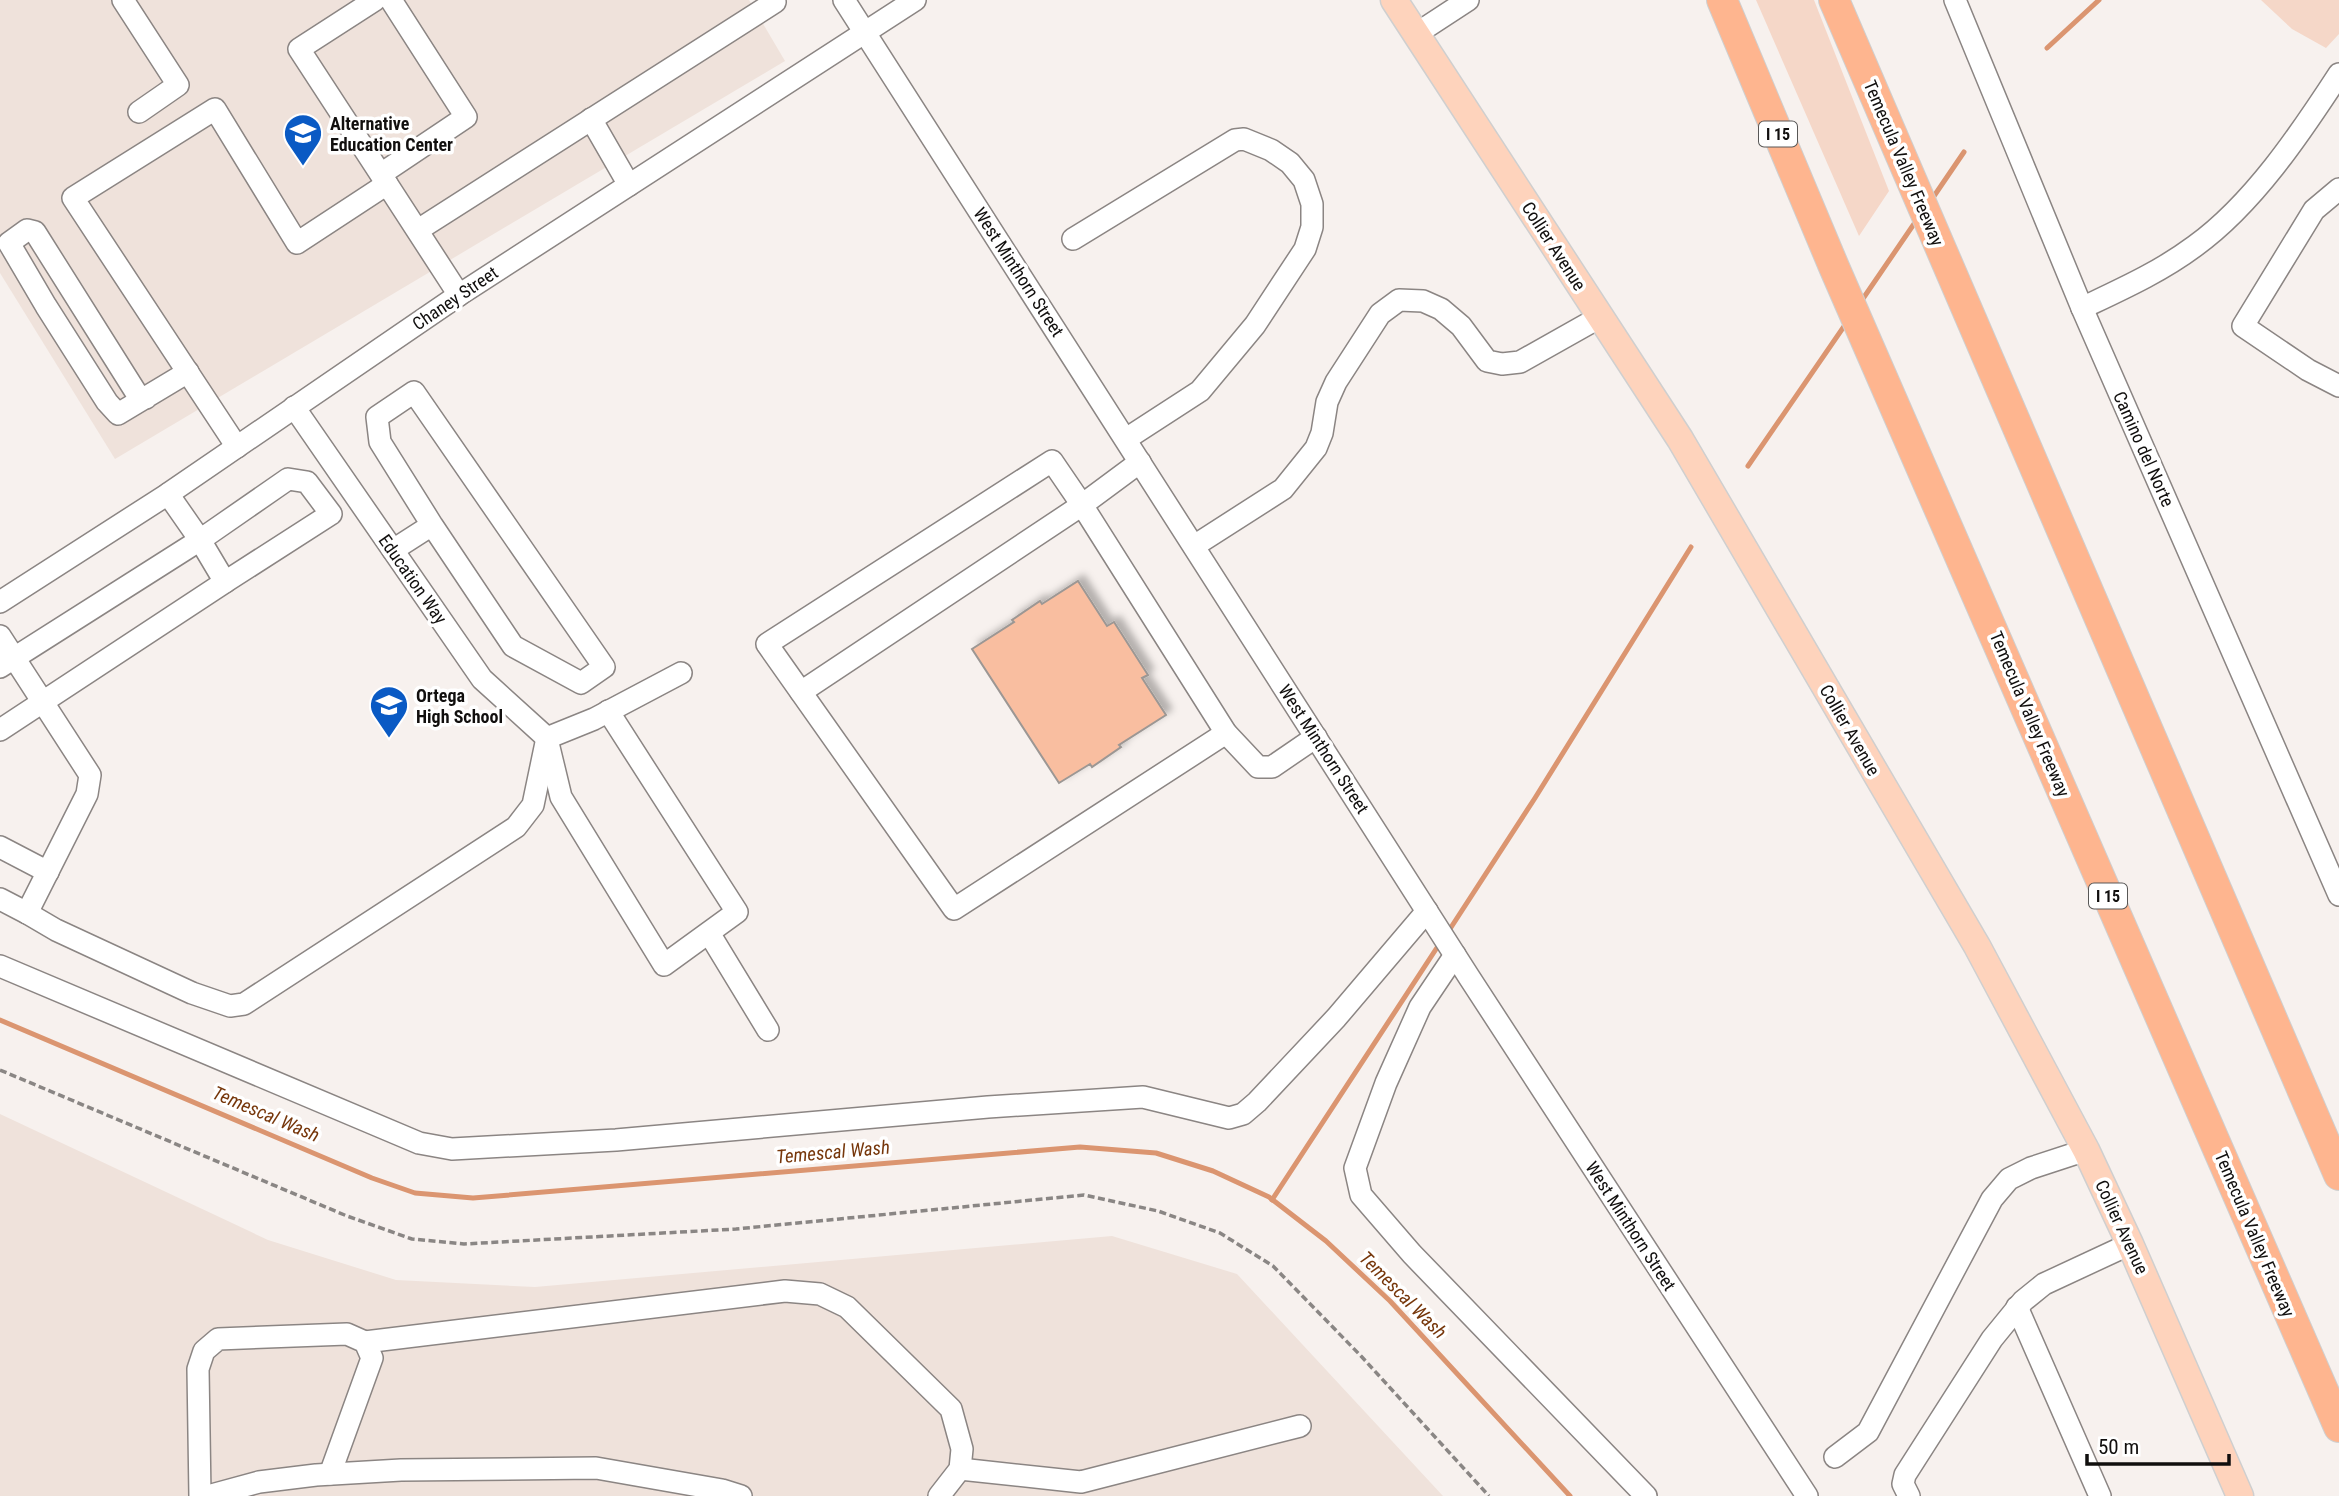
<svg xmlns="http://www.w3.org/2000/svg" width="2339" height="1496" font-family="'Roboto Condensed',sans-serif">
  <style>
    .built { fill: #efe2db }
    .green { fill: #f5d7c8 }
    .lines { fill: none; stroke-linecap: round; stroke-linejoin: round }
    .stream { stroke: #db9570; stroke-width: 5 }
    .building { fill: #f9bea0; stroke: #9c9794; stroke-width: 2; filter: url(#shadow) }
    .minor-casing { stroke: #8b8583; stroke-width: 24 }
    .major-casing { stroke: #cfcfcf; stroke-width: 29 }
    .highway-casing { stroke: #cfcfcf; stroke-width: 32 }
    .path { stroke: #8a8684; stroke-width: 3.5; stroke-dasharray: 7 3.5; stroke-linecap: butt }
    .minor { stroke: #fff; stroke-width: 21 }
    .major { stroke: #fed3bc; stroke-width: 26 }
    .highway { stroke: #feb58f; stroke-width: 30 }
    .labels { text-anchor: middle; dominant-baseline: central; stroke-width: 7; stroke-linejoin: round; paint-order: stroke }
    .shield { fill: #fff; stroke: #585756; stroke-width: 2 }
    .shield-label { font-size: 16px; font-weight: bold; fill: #110f0e }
    .poi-label { font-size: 18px; font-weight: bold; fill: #110f0e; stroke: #fff; text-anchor: start }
    .street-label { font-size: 18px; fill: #110f0e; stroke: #fff }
    .water-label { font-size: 19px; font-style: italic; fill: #76360a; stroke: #fff }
  </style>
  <defs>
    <filter id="shadow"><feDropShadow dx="6" dy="-6" stdDeviation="3.5" flood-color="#0004"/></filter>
  </defs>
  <rect width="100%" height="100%" fill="#f7f1ee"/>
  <g class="built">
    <path d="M0,0H749L785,61L115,459L0,273Z"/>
    <path d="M0,1114L268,1240L396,1280L535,1287L1112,1236L1237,1274L1443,1496H0Z"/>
  </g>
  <g class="green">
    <path d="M1756,0H1814L1889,191L1859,236Z"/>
    <path d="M2261,0H2339V34L2326,48L2292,29Z"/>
  </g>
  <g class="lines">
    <g class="stream">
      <path d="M2047,48L2099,0"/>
      <path d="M1932,199L1964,152"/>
      <path d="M1860,303L1918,218"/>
      <path d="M1748,466L1847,322"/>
      <path d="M1448,932L1535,798L1691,547"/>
      <path d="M0,1020L372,1178L415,1193L473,1198L1080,1147L1156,1153L1213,1171L1269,1197L1326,1241L1390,1301L1570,1496"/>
      <path d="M1272,1200L1440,943"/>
    </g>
  </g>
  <path class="building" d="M1078,581L1107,626L1114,622L1148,675L1142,678L1166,715L1119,745L1121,747L1092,767L1090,764L1059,783L972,649L1014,622L1012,620L1040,601L1042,604Z"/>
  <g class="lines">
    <g class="minor-casing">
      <g id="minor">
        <path d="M123,0L178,85L139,112"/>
        <path d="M375,0L299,49L387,184"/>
        <path d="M844,0L1469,977L1807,1496"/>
        <path d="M1955,0L2082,308L2339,895"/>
        <path d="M1416,34L1468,0"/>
        <path d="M591,119L629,185"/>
        <path d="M381,174L466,117L391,0"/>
        <path d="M2339,189L2314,210L2243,326L2308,370L2339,386"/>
        <path d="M418,230L775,2L773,0"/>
        <path d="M1073,239L1235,140L1244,139L1271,150L1290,163L1304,180L1312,204V227L1305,249L1255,325L1200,391L1126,439"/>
        <path d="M2082,308C2122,289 2160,272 2195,246C2253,204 2300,134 2339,74"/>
        <path d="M146,398L137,394L35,232L27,230L9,243L46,306L107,402L118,414L188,372"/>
        <path d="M294,407L482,679L547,738"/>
        <path d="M237,447L73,198L215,109L297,243L387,184L459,295"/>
        <path d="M1140,462L1082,505L1052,461L767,644L954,909L1226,733"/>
        <path d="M1194,546L1283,489L1316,448L1322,433L1327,402L1336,382L1380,314L1399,300L1423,301L1441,309L1461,326L1487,361L1502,364L1520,362L1600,317"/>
        <path d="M393,550L432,525L513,646L581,683L604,667L414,392L377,417L380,442L432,525"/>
        <path d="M0,602L168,494L459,295L915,0"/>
        <path d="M0,636L90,775L87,794L27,913L0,899"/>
        <path d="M0,667L200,540L288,479L307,482L331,514L225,582"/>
        <path d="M801,692L1082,505L1226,733L1258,767H1272L1316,737"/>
        <path d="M0,730L225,582L200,540L168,494"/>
        <path d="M547,738L594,719L681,673"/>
        <path d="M548,743L561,797L664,965L737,912L608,711"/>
        <path d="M0,847L48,872"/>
        <path d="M27,913L56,930L192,993L230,1006L244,1004L516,827L533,805L547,738"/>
        <path d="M709,933L768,1030"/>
        <path d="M1455,955L1420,1007L1386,1083L1355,1168L1361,1195L1412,1254L1646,1496"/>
        <path d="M0,966L419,1143L452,1149L616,1140L988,1107L1143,1097L1229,1118L1243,1114L1257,1102L1336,1018L1427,911"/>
        <path d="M2017,1307L2100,1496"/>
        <path d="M365,1342L785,1291L820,1294L847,1307L951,1409L962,1449L960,1469L939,1496"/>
        <path d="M1835,1457L1868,1432L1992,1199L2009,1179L2031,1168L2086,1150"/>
        <path d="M960,1469L1081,1482L1300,1426"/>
        <path d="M200,1496L198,1369L204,1351L218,1339L347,1334L365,1342L372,1358L330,1474"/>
        <path d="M208,1496L259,1482L316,1475L401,1470L596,1468L722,1490L741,1496"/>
        <path d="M1909,1496L1903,1484L1905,1475L1992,1339L2023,1301L2044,1284L2130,1244"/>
      </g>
    </g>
    <g class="major-casing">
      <path id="major" d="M1394,0L1680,439L1977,946L2086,1150L2130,1244L2240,1496"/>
    </g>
    <g class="highway-casing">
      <g id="highway">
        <path d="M1722,0L1834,267L2339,1427"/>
        <path d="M1834,0L2339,1175"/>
      </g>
    </g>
    <path class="path" d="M0,1070L347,1216L412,1239L464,1244L736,1229L1084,1195L1158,1211L1220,1233L1273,1266L1361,1356L1489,1496"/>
    <use href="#minor" class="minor"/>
    <use href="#major" class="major"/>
    <use href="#highway" class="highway"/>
  </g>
  <defs>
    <g id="school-pin" transform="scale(2.0125)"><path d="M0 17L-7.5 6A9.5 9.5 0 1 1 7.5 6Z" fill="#0a5ac4" stroke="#fff"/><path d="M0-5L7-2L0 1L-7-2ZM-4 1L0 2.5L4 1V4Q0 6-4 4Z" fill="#fff"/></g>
  </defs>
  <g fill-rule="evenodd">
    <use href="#school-pin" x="303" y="133"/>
    <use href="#school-pin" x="389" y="705"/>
  </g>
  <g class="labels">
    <g class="shield">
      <rect x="1759" y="121.5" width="38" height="25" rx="5"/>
      <rect x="2089" y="883.5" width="38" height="25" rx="5"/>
    </g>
    <g class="shield-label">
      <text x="1778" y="134">I 15</text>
      <text x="2108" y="896">I 15</text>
    </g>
    <g class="poi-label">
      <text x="330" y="123">Alternative<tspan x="330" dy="21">Education Center</tspan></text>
      <text x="416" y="695">Ortega<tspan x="416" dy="21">High School</tspan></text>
    </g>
    <g class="street-label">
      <text transform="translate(1904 163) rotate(67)">Temecula Valley Freeway</text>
      <text transform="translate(1554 246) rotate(57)">Collier Avenue</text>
      <text transform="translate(1019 272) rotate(57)">West Minthorn Street</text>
      <text transform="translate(455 298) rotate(-34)">Chaney Street</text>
      <text transform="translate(2144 449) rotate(66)">Camino del Norte</text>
      <text transform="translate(413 579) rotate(55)">Education Way</text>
      <text transform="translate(2030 714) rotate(67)">Temecula Valley Freeway</text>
      <text transform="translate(1850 730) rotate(60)">Collier Avenue</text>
      <text transform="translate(1324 749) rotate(57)">West Minthorn Street</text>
      <text transform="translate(1631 1226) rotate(57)">West Minthorn Street</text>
      <text transform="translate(2122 1227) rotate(65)">Collier Avenue</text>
      <text transform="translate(2255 1234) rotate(67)">Temecula Valley Freeway</text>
    </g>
    <g class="water-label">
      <text transform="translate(266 1114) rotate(23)">Temescal Wash</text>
      <text transform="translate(833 1152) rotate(-5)">Temescal Wash</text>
      <text transform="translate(1403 1295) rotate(45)">Temescal Wash</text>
    </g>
  </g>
  <path d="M2087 1454v10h142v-10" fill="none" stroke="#110f0e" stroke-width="3.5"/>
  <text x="2098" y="1454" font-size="21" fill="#110f0e" stroke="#ffffff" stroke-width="5" paint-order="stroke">50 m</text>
</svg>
